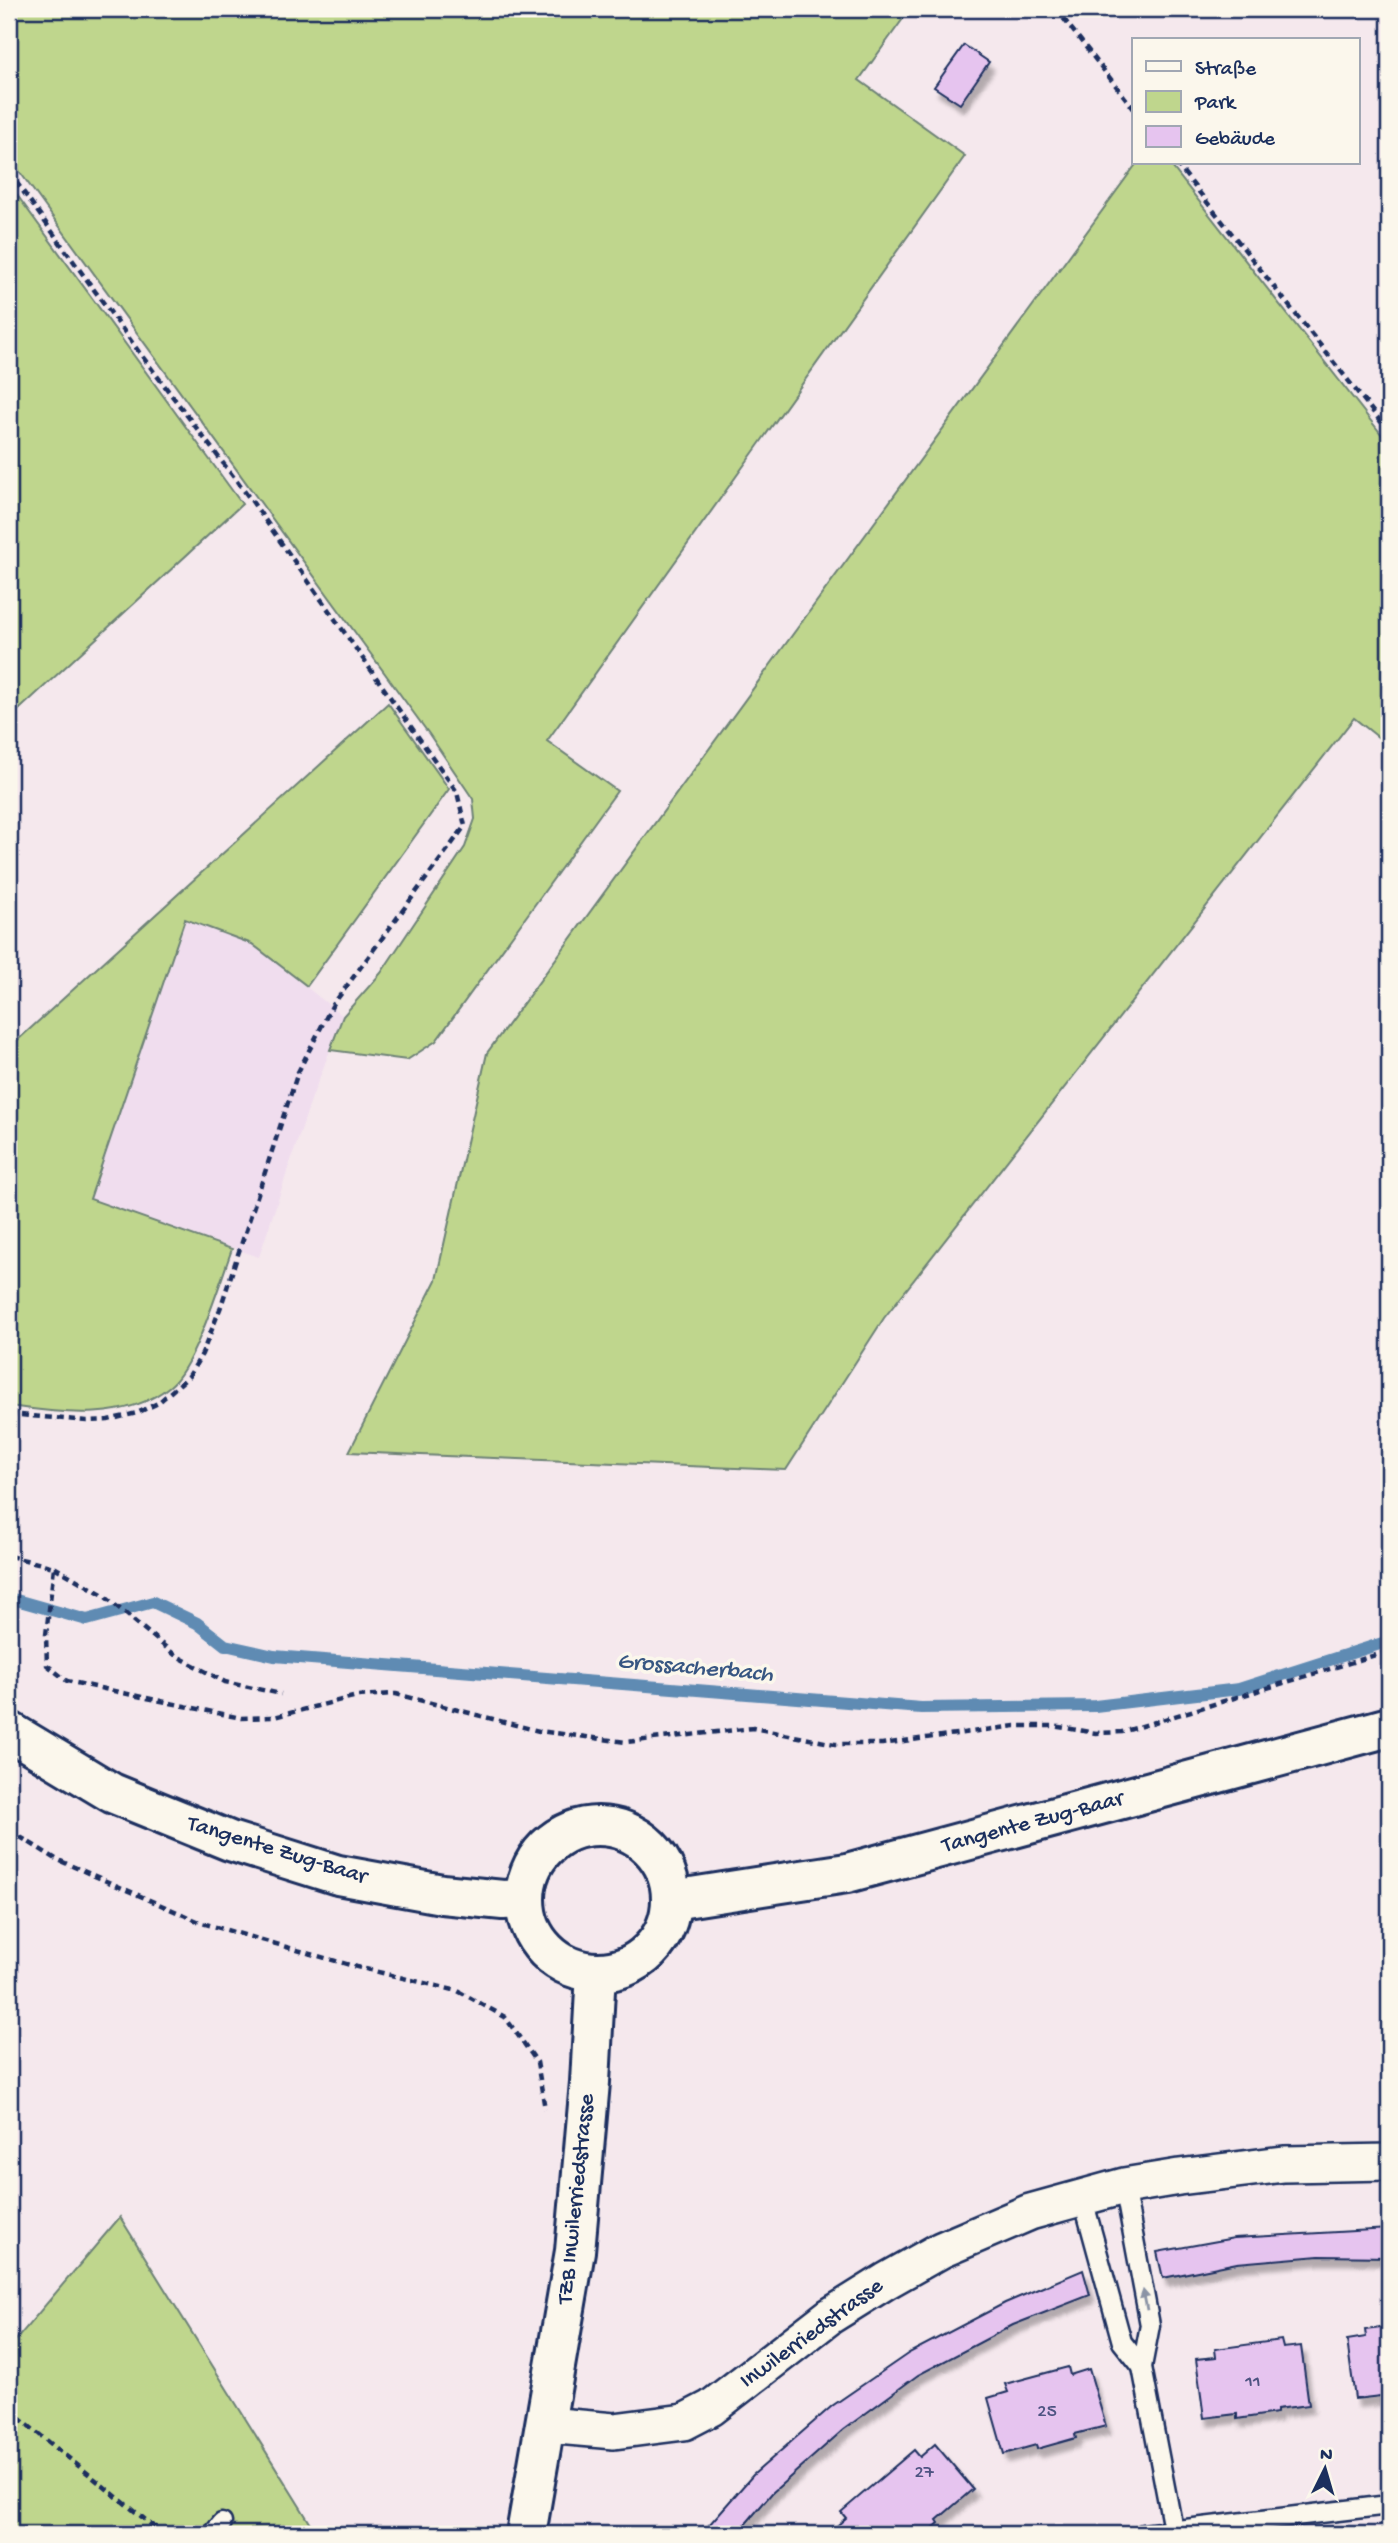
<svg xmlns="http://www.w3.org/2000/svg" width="1398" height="2543" font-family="'Gochi Hand',sans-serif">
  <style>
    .built { fill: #f0ddee }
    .green { fill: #bfd68d; stroke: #6d8276; stroke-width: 2 }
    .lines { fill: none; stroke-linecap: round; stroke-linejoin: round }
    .stream { stroke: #5f8bb3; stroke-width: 12 }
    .building { fill: #e6c4ef; stroke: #1b2f5e; stroke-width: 2; filter: url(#shadow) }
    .lane-casing { stroke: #1b2f5e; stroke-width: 23 }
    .street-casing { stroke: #1b2f5e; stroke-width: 40 }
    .secondary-casing { stroke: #1b2f5e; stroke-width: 44 }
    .path { stroke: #1b2f5e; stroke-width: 4.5; stroke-dasharray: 7 5; stroke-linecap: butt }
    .lane { stroke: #fbf7ec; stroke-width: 18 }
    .street { stroke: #fbf7ec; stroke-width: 35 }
    .secondary { stroke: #fbf7ec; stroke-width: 38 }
    .oneway { fill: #8b93a5 }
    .labels { text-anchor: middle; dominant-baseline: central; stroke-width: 7; stroke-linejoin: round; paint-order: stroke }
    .number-label { font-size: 19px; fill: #4e5482 }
    .street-label { font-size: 23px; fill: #1b2f5e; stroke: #fbf7ec }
    .water-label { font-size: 24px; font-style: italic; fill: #375682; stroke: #fbf7ec }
  </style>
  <defs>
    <filter id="shadow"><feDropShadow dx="4.5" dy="8" stdDeviation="2" flood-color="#0004"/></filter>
  </defs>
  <rect width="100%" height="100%" fill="#f5e8ed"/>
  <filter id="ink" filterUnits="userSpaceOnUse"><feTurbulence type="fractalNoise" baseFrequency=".0143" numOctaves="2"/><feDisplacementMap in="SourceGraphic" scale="14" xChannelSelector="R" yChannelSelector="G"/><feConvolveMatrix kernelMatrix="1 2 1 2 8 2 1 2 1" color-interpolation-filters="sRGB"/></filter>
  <g filter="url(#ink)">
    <path class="built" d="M185,919L252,944L343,1016L311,1100L259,1257L90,1199Z"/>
    <g class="green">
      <path d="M9,9H910L859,80L965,156L547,741L617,791L436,1041L407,1060L330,1050L343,1016L381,973L465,847L475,819L473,799L429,734L9,157Z"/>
      <path d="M1137,163H1169L1389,444V746L1354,718L884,1318L786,1470L349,1452L436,1280L487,1053Z"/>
      <path d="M9,184L242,504L9,719Z"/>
      <path d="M388,703L449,789L307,986L252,944L185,919L90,1199L232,1249C220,1282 195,1366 170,1386C126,1423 61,1413 9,1406V1048Z"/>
      <path d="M120,2217L317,2534H9V2348Z"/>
    </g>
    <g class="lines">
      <path class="stream" d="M9,1598L87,1620L153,1602L197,1623L225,1645L274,1656L921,1708L1095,1706L1239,1689L1389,1641"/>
    </g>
    <g class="building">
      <path d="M964,45L989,62L960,104L934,87Z"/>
      <path d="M1389,2229V2257L1319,2256L1237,2263L1163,2278L1157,2252L1234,2238Z"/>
      <path d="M1083,2270L1090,2295L1013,2325L918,2375L843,2430L772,2493L737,2534H701L753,2475L832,2406L909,2353L1005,2303Z"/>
      <path d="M1389,2327V2395L1355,2399L1347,2340L1366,2337L1365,2330Z"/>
      <path d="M1281,2340L1283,2348L1301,2346L1309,2405L1277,2409V2413L1237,2419V2414L1204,2418L1196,2359L1216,2357L1215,2349Z"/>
      <path d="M1068,2367L1070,2375L1089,2369L1106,2426L1075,2434L1076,2438L1037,2449L1036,2445L1004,2454L988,2398L1008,2392L1005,2384Z"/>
      <path d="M935,2444L973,2489L937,2520L939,2523L926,2534H833L831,2531L846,2518L841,2512L914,2450L920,2457Z"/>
    </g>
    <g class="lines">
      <g class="lane-casing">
        <g id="lane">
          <path d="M1124,2186L1150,2325L1142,2367L1174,2534"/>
          <path d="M1082,2196L1122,2342L1142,2367"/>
          <path d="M213,2534L222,2523"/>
          <path d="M1143,2534L1389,2505"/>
        </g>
      </g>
      <g class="street-casing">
        <path id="street" d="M546,2425L614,2431L684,2422L711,2408L830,2316L886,2281L941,2250L1030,2212L1124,2186L1179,2177L1284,2164L1389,2162"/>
      </g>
      <g class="secondary-casing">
        <g id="secondary">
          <path d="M9,1731L112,1793L230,1841L338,1875L442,1894L503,1900L525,1899"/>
          <circle cx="598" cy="1899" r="73"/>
          <path d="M672,1900L847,1873L1389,1727"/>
          <path d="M526,2534L575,2251L590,2082L596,1972"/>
        </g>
      </g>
      <g class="path">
        <path d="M1056,9L1134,109"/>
        <path d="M1176,163L1389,432"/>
        <path d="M9,172L139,352L251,500L457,792L465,826L332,1006L298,1072L220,1309L202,1354L189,1376L158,1403L137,1413L108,1420L87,1421L9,1414"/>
        <path d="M9,1556L54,1567L46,1635L47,1665L67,1681L241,1718L274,1717L357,1696L396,1694L539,1731L626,1742L753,1728L835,1744H882L1015,1726H1053L1096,1733L1122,1732L1389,1651"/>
        <path d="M54,1567L102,1594L175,1655L225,1682L281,1694"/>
        <path d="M9,1830L56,1859L202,1923L357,1967L458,1991L505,2017L537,2062L545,2109"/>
        <path d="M9,2410L163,2534"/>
      </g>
      <use href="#lane" class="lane"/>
      <use href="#street" class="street"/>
      <use href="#secondary" class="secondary"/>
    </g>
    <defs><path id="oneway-solid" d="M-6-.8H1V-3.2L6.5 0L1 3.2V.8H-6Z" transform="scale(1.75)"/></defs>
    <use class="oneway" href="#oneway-solid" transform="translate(1145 2300) rotate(-101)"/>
  </g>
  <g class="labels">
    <g class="number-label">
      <text x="1253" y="2382">11</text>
      <text x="1047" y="2412">25</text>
      <text x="924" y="2473">27</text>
    </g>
    <g class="street-label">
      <text transform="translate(1033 1823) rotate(-15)">Tangente Zug-Baar</text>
      <text transform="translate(277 1851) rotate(17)">Tangente Zug-Baar</text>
      <text transform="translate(577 2199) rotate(-84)">TZB Inwilerriedstrasse</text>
      <text transform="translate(812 2334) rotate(-36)">Inwilerriedstrasse</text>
    </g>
    <g class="water-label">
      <text transform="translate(695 1669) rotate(5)">Grossacherbach</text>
    </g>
  </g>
  <rect width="1398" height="2543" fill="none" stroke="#fbf7ec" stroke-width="35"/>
  <rect x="18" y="18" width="1363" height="2508" fill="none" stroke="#1b2f5e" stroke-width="2.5" filter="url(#ink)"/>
  <rect x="1132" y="38" width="228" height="126" fill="#fbf7ec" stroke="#a1a7b3" stroke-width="2"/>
  <rect x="1146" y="61" width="35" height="10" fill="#fbf7ec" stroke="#a1a7b3" stroke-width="2"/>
  <text x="1195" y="74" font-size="21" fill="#1b2f5e">Straße</text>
  <rect x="1146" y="91" width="35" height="21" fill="#bfd68d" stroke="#a1a7b3" stroke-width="2"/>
  <text x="1195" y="108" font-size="21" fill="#1b2f5e">Park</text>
  <rect x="1146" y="126" width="35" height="21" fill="#e6c4ef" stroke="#a1a7b3" stroke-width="2"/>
  <text x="1195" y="144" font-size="21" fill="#1b2f5e">Gebäude</text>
  <g transform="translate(1325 2469) rotate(5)" stroke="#fbf7ec" stroke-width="5" paint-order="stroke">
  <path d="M0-5L12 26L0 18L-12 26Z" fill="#1b2f5e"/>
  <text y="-10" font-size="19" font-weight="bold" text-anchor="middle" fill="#1b2f5e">N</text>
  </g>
</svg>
